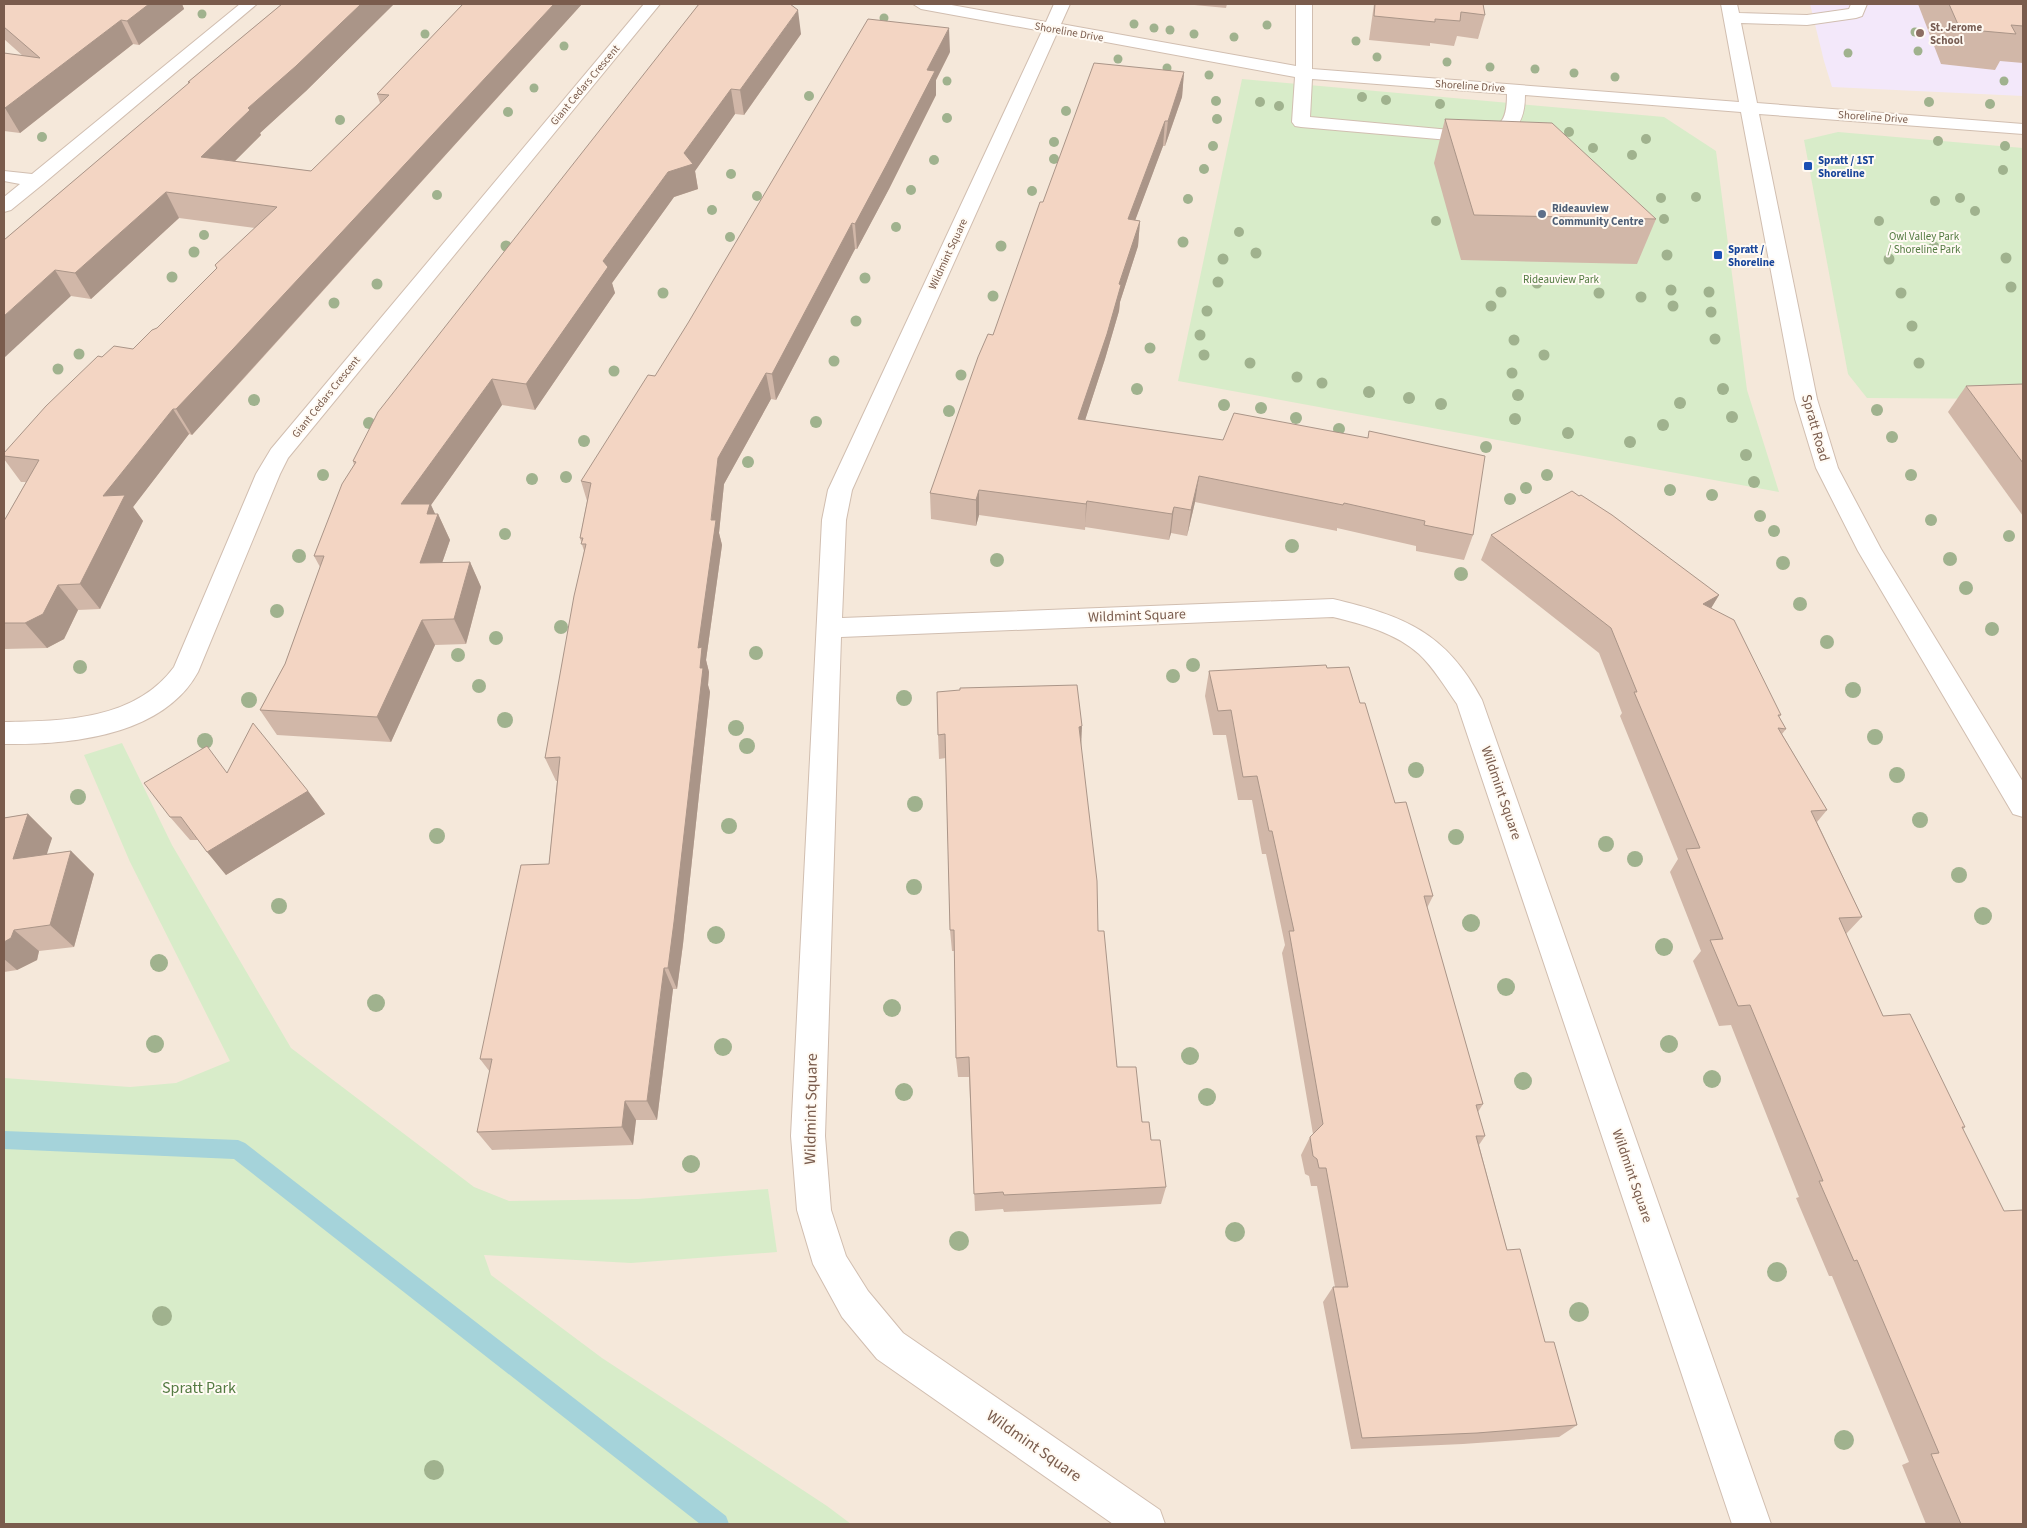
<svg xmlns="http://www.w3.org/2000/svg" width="2027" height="1528" font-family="'Source Sans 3',sans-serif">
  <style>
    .residential { fill: #f5e8da }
    .education { fill: #f3e8fa }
    .green { fill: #d8ecc9 }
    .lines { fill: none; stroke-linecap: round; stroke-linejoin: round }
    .stream { fill: #a5d3da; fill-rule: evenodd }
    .minor-casing { stroke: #d1beb0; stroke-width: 2 }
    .minor { fill: #fff; fill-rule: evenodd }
    .tree { fill: #a0b28e }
    .wall { fill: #d1b7a8 }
    .shaded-wall { fill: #aa9588 }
    .building { fill: #f3d5c3; stroke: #aa9588 }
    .education-dot { fill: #8d6e63; stroke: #fffaf3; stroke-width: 2 }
    .transit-dot { fill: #1a4fb4; stroke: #fffaf3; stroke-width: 2 }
    .service-dot { fill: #5c6f8a; stroke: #fffaf3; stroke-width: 2 }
    .labels { text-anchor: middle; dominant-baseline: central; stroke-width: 4; stroke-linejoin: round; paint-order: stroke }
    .far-education-label { font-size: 11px; font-weight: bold; fill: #785e54; stroke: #fffaf3; text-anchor: start }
    .far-street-label { font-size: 11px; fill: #7a5c4d; stroke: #fffaf3 }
    .far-transit-label { font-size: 11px; font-weight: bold; fill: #164399; stroke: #fffaf3; text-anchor: start }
    .far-service-label { font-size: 11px; font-weight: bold; fill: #4e5e75; stroke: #fffaf3; text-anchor: start }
    .far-park-label { font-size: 11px; fill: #537a41; stroke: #fffaf3 }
    .street-label { font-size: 14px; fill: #7a5c4d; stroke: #fffaf3 }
    .near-street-label { font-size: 16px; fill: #7a5c4d; stroke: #fffaf3 }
    .near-park-label { font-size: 16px; fill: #537a41; stroke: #fffaf3 }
  </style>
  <rect width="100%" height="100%" fill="#fdf6ec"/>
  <rect class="residential" x="4" y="4" width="2019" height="1520"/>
  <path class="education" d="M1810,4H2023V96L1832,87L1824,61Z"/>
  <g class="green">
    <path d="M1242,79L1664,117L1716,151L1747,390L1779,492L1178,381Z"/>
    <path d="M1838,132L2023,148V399L1867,398L1848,374L1804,140Z"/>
    <path d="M122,743L172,845L291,1048L474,1187L509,1201L638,1199L768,1189L777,1252L631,1263L484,1255L491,1275L602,1358L827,1506L851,1524H4V1078L130,1087L176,1083L230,1061L130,862L84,755Z"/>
  </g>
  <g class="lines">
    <path class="stream" d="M4,1131L238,1140L245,1143L726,1516L729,1524H700L234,1159L4,1149Z"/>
    <g class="minor-casing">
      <g id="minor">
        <path d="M240,4H257L43,184L11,210L4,212V197L20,184L4,181V171L32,174Z"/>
        <path d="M644,4H660L288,458L280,474L198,672C163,736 70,745 4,744V722C64,721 135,720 174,667L256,474L271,449Z"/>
        <path d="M913,4H946L1046,22L1054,4H1070L1061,24L1296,66V4H1312V69L1739,102L1721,4H1737L1739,13L1807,15L1849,9L1851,4H1867L1862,16L1856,18L1807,25L1741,23L1757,103L2023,124V134L1759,114L1817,399L1838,468L1881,549L2023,782V817L2013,814L1858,551L1816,468L1795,399L1741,112L1525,95C1525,134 1505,138 1472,142L1301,127L1295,126L1292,122L1295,77L1057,33L852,490L846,520L842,618L1333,599C1404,616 1446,632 1482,700L1771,1524H1732L1457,704C1445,687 1434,668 1419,654C1396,633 1362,624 1333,617L841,637L825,1136L831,1210L846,1256L868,1291L903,1333L1160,1510L1165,1524H1113L877,1359L842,1317L813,1264L797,1210L791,1136L822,520L828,490L1042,31L921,9ZM1312,79L1507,94C1507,124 1500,128 1472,132L1310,117Z"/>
      </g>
    </g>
    <use href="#minor" class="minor"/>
  </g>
  <g class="tree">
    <circle cx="202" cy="14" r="4.5"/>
    <circle cx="884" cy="18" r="4.5"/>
    <circle cx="1134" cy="24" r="4.5"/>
    <circle cx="1267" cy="25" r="4.5"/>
    <circle cx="1154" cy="28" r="4.5"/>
    <circle cx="1170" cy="30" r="4.5"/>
    <circle cx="1915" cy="32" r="4.5"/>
    <circle cx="425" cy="34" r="4.5"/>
    <circle cx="1194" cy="34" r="4.5"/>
    <circle cx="1234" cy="37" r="4.5"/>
    <circle cx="1356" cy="41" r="4.5"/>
    <circle cx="564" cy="46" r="4.5"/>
    <circle cx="1918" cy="51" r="4.5"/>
    <circle cx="1848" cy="53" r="4.5"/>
    <circle cx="1377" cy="57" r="4.5"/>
    <circle cx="1118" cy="59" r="4.5"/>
    <circle cx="1447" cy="62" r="4.5"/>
    <circle cx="1490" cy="67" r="4.5"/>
    <circle cx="1167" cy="68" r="4.5"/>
    <circle cx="1535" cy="69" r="4.5"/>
    <circle cx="1574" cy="73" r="4.5"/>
    <circle cx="1209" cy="75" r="4.5"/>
    <circle cx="1615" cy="77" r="4.5"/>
    <circle cx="947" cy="81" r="4.5"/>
    <circle cx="2004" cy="81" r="4.5"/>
    <circle cx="534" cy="88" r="4.5"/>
    <circle cx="809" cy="96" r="5"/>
    <circle cx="1362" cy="97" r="5"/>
    <circle cx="1386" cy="100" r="5"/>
    <circle cx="1216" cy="101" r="5"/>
    <circle cx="1260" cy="102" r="5"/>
    <circle cx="1929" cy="102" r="5"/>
    <circle cx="1440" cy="104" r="5"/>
    <circle cx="1990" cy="104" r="5"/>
    <circle cx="1279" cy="106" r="5"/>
    <circle cx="1066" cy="111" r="5"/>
    <circle cx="508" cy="112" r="5"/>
    <circle cx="947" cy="118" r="5"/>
    <circle cx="1217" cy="119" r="5"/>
    <circle cx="340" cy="120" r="5"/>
    <circle cx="1569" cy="132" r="5"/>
    <circle cx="42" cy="137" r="5"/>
    <circle cx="1646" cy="139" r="5"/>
    <circle cx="1938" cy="141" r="5"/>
    <circle cx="1054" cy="142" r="5"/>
    <circle cx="1213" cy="146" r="5"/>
    <circle cx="2005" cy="146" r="5"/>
    <circle cx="1593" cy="148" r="5"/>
    <circle cx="1632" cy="155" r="5"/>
    <circle cx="1054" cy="159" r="5"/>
    <circle cx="934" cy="160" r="5"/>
    <circle cx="1204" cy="169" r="5"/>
    <circle cx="2003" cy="170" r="5"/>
    <circle cx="731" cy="174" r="5"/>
    <circle cx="911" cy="190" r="5"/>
    <circle cx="1032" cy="191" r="5"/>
    <circle cx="437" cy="195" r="5"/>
    <circle cx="757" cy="196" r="5"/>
    <circle cx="1696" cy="197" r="5"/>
    <circle cx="1661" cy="198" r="5"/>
    <circle cx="1960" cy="198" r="5"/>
    <circle cx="1188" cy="199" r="5"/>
    <circle cx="1935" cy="201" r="5"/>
    <circle cx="712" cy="210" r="5"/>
    <circle cx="1975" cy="211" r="5"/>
    <circle cx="1664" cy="219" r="5"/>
    <circle cx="1436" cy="221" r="5"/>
    <circle cx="1879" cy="221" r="5"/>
    <circle cx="896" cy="227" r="5"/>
    <circle cx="1239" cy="232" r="5"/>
    <circle cx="204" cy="235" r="5"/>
    <circle cx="730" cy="237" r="5"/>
    <circle cx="1183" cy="242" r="5.5"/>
    <circle cx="506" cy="246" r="5.5"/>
    <circle cx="1001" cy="246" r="5.5"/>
    <circle cx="1934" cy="247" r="5.5"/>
    <circle cx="194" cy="252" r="5.5"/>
    <circle cx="1256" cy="253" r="5.5"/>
    <circle cx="1667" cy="255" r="5.5"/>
    <circle cx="2006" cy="258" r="5.5"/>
    <circle cx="1223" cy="259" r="5.5"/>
    <circle cx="1889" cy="259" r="5.5"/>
    <circle cx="172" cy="277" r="5.5"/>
    <circle cx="865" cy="278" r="5.5"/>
    <circle cx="1218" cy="282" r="5.5"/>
    <circle cx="1537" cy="283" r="5.5"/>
    <circle cx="377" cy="284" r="5.5"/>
    <circle cx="2011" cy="287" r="5.5"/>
    <circle cx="1671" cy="290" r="5.5"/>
    <circle cx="1501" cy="292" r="5.5"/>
    <circle cx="1709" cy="292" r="5.5"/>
    <circle cx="663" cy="293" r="5.5"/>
    <circle cx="1599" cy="293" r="5.5"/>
    <circle cx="1901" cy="293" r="5.5"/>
    <circle cx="993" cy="296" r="5.5"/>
    <circle cx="1641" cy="297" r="5.5"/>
    <circle cx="334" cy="303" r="5.5"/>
    <circle cx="1491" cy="306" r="5.5"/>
    <circle cx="1673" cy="306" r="5.5"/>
    <circle cx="1207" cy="311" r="5.5"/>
    <circle cx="1711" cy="312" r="5.5"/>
    <circle cx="856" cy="321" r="5.5"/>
    <circle cx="1912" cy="326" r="5.5"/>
    <circle cx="1200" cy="335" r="5.5"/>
    <circle cx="1715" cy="339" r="5.5"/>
    <circle cx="1514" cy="340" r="5.5"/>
    <circle cx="1150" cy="348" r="5.5"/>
    <circle cx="79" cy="354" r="5.5"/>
    <circle cx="1204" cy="355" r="5.5"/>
    <circle cx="1544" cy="355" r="5.5"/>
    <circle cx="834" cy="361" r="5.5"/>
    <circle cx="1250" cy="363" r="5.5"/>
    <circle cx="1919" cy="363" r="5.5"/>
    <circle cx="58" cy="369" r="5.5"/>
    <circle cx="614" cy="371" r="5.5"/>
    <circle cx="1512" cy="373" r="5.5"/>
    <circle cx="961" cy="375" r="5.5"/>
    <circle cx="1297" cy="377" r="5.5"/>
    <circle cx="1322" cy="383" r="5.5"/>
    <circle cx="1137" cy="389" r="6"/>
    <circle cx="1723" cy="389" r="6"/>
    <circle cx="1369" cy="392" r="6"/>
    <circle cx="1518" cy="395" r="6"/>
    <circle cx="1409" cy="398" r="6"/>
    <circle cx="254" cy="400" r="6"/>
    <circle cx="1680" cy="403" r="6"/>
    <circle cx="1441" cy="404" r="6"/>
    <circle cx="1224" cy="405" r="6"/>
    <circle cx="1261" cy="408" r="6"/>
    <circle cx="1877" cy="410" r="6"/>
    <circle cx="949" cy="411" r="6"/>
    <circle cx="1732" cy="417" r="6"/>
    <circle cx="1296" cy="418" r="6"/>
    <circle cx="1515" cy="419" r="6"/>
    <circle cx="816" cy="422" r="6"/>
    <circle cx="369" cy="423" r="6"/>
    <circle cx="1663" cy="425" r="6"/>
    <circle cx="1339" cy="429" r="6"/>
    <circle cx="1568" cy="433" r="6"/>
    <circle cx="1892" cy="437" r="6"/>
    <circle cx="584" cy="441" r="6"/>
    <circle cx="1630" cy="442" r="6"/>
    <circle cx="1486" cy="447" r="6"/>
    <circle cx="1746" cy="455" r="6"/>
    <circle cx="748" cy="462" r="6"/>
    <circle cx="323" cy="475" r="6"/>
    <circle cx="1547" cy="475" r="6"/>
    <circle cx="1911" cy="475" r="6"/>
    <circle cx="566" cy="477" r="6"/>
    <circle cx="532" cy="479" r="6"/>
    <circle cx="1754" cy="482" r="6"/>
    <circle cx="1526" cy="488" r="6"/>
    <circle cx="1670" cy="490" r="6"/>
    <circle cx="1712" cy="495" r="6"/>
    <circle cx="1510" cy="499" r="6"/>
    <circle cx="1760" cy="516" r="6"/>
    <circle cx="1931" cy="520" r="6"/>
    <circle cx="1774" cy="531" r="6"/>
    <circle cx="505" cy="534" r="6"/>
    <circle cx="2009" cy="536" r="6"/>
    <circle cx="1292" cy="546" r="7"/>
    <circle cx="299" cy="556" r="7"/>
    <circle cx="1950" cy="559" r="7"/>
    <circle cx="997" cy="560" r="7"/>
    <circle cx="1783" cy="563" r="7"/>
    <circle cx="1461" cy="574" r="7"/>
    <circle cx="1966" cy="588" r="7"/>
    <circle cx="1800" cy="604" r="7"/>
    <circle cx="277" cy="611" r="7"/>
    <circle cx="561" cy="627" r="7"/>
    <circle cx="1992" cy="629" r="7"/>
    <circle cx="496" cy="638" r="7"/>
    <circle cx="1827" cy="642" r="7"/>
    <circle cx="756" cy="653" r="7"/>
    <circle cx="458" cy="655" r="7"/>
    <circle cx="1193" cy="665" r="7"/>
    <circle cx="80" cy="667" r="7"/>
    <circle cx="1173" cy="676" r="7"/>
    <circle cx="479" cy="686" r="7"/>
    <circle cx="1853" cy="690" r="8"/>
    <circle cx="904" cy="698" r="8"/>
    <circle cx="249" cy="700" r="8"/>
    <circle cx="505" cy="720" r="8"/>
    <circle cx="736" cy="728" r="8"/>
    <circle cx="1875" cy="737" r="8"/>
    <circle cx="205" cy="741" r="8"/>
    <circle cx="747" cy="746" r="8"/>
    <circle cx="1416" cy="770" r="8"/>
    <circle cx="1897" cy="775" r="8"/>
    <circle cx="78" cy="797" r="8"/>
    <circle cx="915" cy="804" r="8"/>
    <circle cx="1920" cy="820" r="8"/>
    <circle cx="729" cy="826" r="8"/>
    <circle cx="437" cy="836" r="8"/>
    <circle cx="1456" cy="837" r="8"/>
    <circle cx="1606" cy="844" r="8"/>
    <circle cx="1635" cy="859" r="8"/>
    <circle cx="1959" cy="875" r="8"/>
    <circle cx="914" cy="887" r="8"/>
    <circle cx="279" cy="906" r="8"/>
    <circle cx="1983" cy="916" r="9"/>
    <circle cx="1471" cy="923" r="9"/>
    <circle cx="716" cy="935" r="9"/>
    <circle cx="1664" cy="947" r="9"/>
    <circle cx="159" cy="963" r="9"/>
    <circle cx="1506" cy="987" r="9"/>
    <circle cx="376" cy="1003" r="9"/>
    <circle cx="892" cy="1008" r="9"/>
    <circle cx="155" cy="1044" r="9"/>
    <circle cx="1669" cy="1044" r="9"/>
    <circle cx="723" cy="1047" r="9"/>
    <circle cx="1190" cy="1056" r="9"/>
    <circle cx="1712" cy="1079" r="9"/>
    <circle cx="1523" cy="1081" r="9"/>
    <circle cx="904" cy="1092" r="9"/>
    <circle cx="1207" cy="1097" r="9"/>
    <circle cx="691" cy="1164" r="9"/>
    <circle cx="1235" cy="1232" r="10"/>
    <circle cx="959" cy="1241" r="10"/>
    <circle cx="1777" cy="1272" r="10"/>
    <circle cx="1579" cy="1312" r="10"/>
    <circle cx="162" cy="1316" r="10"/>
    <circle cx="1844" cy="1440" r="10"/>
    <circle cx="434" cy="1470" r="10"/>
  </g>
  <g class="wall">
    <path d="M4,4H182L184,9L139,45L133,44L20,133L4,131V53L23,56L4,39Z"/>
    <path d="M282,4H394L306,91L260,133L261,135L235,161L311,171L380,103L377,94L463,4H582L247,375L192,435L189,434L133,507L143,521L100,609L78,610L64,639L47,648L4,649V521L26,482H21L4,459V453L102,357L133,349L157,328L217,269L215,265L255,228L179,218L91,299L71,296L4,240L188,84V82Z"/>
    <path d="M699,4L801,34L744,115L735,114L695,171L698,189L674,197L612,283L615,293L535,410L502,405L431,505L435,514H438L450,540L442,563L470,562L481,587L466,644L435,645L391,742L277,735L260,710L285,664L320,567L314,556L354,465L353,461Z"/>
    <path d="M1184,4H1227L1226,8Z"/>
    <path d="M1374,4H1483L1485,15L1478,39L1457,36L1454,46L1430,43V46L1369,40Z"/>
    <path d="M1918,4H2023V63L2000,61L1995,70L1941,64Z"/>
    <path d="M950,52L936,80V95L889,189L857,249H855L776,400L771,399L724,484L719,533L722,545L706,660L709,672L708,685L710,692L683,944L677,989H673L657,1120H636L633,1145L492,1150L477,1132L490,1072L480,1059L549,864L557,781H556L545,758L584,551L580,538L587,501L581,481L655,376Z"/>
    <path d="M1184,72L1182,97L1165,146H1163L1135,220L1140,221L1138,246L1120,302L1119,311L1105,359L1085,420L1473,535L1464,560L1416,551V546L1337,528V531L1195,502L1187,536L1171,533L1169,540L1085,527V530L979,515L976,526L931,519L930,493L993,335L1043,202Z"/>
    <path d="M1445,119L1656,219L1637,264L1461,260L1434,163Z"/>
    <path d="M2023,384V516L1948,412L1966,386Z"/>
    <path d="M1491,535L1719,595L1711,608L1781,715L1779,717L1786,729L1782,734L1827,810L1817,822L1862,917L1846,934L1883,1016L1965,1127L1963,1129L2023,1524H1926L1902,1465L1909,1462L1832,1276H1829L1796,1198L1799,1197L1731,1025L1719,1026L1693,961L1701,951L1670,872L1678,859L1620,716L1622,713L1599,653L1481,560Z"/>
    <path d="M1327,668L1360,703L1395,803L1433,896L1427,908L1483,1104L1478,1112L1485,1136L1479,1145L1507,1250L1545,1342L1577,1425L1559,1437L1463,1444L1351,1449L1323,1302L1333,1287H1335L1317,1186H1311L1309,1176L1305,1174L1301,1155L1310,1137L1313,1134L1282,953L1285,945L1266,854H1262L1252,800H1238L1226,735H1213L1205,696L1209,671Z"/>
    <path d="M937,692L1081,746L1098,931L1117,1067L1151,1140L1166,1187L1161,1204L1004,1212L1003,1209L975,1211L969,1077H958L956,1058L955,951H952L950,930L946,758L939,759L938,735Z"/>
    <path d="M227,772L308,791L325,814L226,875L198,840H190L170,817Z"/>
    <path d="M28,814L52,838L46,854L71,851L94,874L74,947L39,951L37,960L17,970L4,972V818Z"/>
  </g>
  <g class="shaded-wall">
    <path d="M149,4H182L184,9L139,45L127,21Z"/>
    <path d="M361,4H394L306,91L260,133L261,135L214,182L201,157L248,108Z"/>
    <path d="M554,4H582L192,435L176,409Z"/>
    <path d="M798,10L801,34L744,115L740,90Z"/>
    <path d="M121,20L133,44L20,133L5,108Z"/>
    <path d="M949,28L950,52L936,80V95L889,189L857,249L855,224L927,70Z"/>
    <path d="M1184,72L1182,97L1165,146L1168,121Z"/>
    <path d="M731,89L735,114L695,171L698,189L674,197L612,283L615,293L535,410L526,384L603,261L668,172L684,153Z"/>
    <path d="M1165,121L1163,146L1126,245L1128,219Z"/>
    <path d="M166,192L179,218L91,299L75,273Z"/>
    <path d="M1140,221L1138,246L1120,302L1119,311L1105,359L1077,445L1078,419L1119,284Z"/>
    <path d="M852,223L855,249L776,400L772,374Z"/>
    <path d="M55,270L71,296L4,358V316Z"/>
    <path d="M766,373L771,399L724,484L719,533L722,545L706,660L709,672L708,685L710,692L683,944L677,989L668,968L700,668L698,648L718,458Z"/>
    <path d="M492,379L502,405L431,505L437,518L438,514L450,540L433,589L420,563L401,504Z"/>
    <path d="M173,409L189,434L133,507L143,521L100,609L80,584L103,496Z"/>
    <path d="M1199,476L1195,502L1187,536L1191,510Z"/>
    <path d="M979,490V515L976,526V500Z"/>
    <path d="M1087,501L1085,527V530L1086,504Z"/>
    <path d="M1174,507L1171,533L1169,540L1172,514Z"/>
    <path d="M470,562L481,587L466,644L454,619Z"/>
    <path d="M58,585L78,610L64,639L47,648L25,623Z"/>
    <path d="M1719,595L1704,620L1703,604Z"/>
    <path d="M422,620L435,645L391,742L377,717Z"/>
    <path d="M1082,726L1081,750L1079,727Z"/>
    <path d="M308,791L325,814L226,875L207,852Z"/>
    <path d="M28,814L52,838L38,882L13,859Z"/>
    <path d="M71,851L94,874L74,947L50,925Z"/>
    <path d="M14,930L39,951L37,960L17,970L4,959V942Z"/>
    <path d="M664,968L673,989L657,1120L647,1101Z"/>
    <path d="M625,1101L636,1120L633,1145L622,1127Z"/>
  </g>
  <g class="building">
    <path d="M4,4H149L127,21L121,20L5,108H4V53L40,58L4,27Z"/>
    <path d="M282,4H361L296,66L248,108L250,110L201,157L311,171L389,95L377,94L463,4H554L233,349L176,409H173L103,496L125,495L80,584L58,585L43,614L25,623H4V521L39,460L4,456V453L46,406L98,356L102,357L114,346L133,349L152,330L157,328L217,268L215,265L277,207L166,192L75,273L55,270L4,316V240L190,82H188Z"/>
    <path d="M699,4H790L798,10L740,90L731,89L684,153L693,164L668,172L603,261L608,267L526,384L492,379L401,504H430L427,514H438L420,563L470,562L454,619L422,620L377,717L260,710L285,664L324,556H314L342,484L356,462L353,461L378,412Z"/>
    <path d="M1375,4H1483L1485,15L1461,12L1460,21L1435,19V22L1374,16Z"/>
    <path d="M1949,4H2023V26L2011,25L2016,34L1960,29Z"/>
    <path d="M868,19L949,28L927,70L935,71L887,164L855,224L852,223L772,374L766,373L718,458L711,520H716L698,648L702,647L700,668H703L674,922L668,968H664L647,1101H625L622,1127L477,1132L492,1059H480L521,865L549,864L560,757L545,758L574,596L586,544H581L583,538H580L591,483L581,481L648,375L655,376L688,323Z"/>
    <path d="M1094,63L1184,72L1168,121H1165L1128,219L1140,221L1119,284L1121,285L1107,334L1078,419L1223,440L1234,413L1368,438L1369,431L1485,456L1473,535L1424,525L1425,521L1344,503L1343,505L1199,476L1191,510L1174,507L1172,514L1087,501L1086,504L979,490L976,500L930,493L978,357L988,334L993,335L1040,202H1043Z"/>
    <path d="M1445,119L1552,123L1656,219L1474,215Z"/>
    <path d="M2023,384V463L1966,386Z"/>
    <path d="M1572,491L1579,496L1581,495L1612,515L1719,595L1703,604L1734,620L1781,715H1778L1786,729L1778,728L1827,810L1811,811L1862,917L1839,918L1883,1016L1910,1014L1965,1127H1962L2004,1211L2023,1210V1524H1961L1931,1454L1939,1453L1857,1260L1854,1261L1819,1181H1823L1750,1005L1738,1006L1710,940L1723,939L1686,849L1700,848L1634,692H1637L1611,628L1491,535Z"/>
    <path d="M1326,665L1327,668L1349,667L1360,703H1365L1395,803L1406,802L1433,896H1424L1483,1104L1476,1105L1485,1136H1476L1507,1250L1520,1249L1545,1342H1554L1577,1425L1477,1433L1362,1438L1333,1287H1348L1326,1168H1319L1317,1159L1313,1156L1310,1137L1323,1124L1289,931H1294L1272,831H1269L1257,776L1243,777L1231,710L1218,711L1209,671Z"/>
    <path d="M1077,685L1082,726L1079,727L1097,881L1098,931H1104L1117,1067H1136L1142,1122H1149L1151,1140H1160L1166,1187L1004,1195L1003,1192L974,1194L969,1057L956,1058L954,930H950L945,734L938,735L937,692L960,690V688Z"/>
    <path d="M253,723L308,791L207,852L181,817H170L144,783L207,746L227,773Z"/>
    <path d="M28,814L13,859L71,851L50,925L14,930L11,938L4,942V818Z"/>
  </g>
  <circle class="education-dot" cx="1920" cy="33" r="5"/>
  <g class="transit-dot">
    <rect x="1803" y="161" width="10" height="10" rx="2.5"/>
    <rect x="1713" y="250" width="10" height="10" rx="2.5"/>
  </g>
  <circle class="service-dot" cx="1542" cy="214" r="5"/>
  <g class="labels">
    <g class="far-education-label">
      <text x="1930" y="27">St. Jerome<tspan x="1930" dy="13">School</tspan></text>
    </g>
    <g class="far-street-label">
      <text transform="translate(1069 32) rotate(10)">Shoreline Drive</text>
      <text transform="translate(585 85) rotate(-50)">Giant Cedars Crescent</text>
      <text transform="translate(1470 86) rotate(4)">Shoreline Drive</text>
      <text transform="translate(1873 117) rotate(4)">Shoreline Drive</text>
      <text transform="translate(948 254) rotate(-65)">Wildmint Square</text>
      <text transform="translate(326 397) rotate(-51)">Giant Cedars Crescent</text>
    </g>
    <g class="far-transit-label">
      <text x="1818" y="160">Spratt / 1ST<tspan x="1818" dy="13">Shoreline</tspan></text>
      <text x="1728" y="249">Spratt /<tspan x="1728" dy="13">Shoreline</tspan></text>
    </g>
    <g class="far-service-label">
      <text x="1552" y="208">Rideauview<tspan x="1552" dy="13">Community Centre</tspan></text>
    </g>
    <g class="far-park-label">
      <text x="1924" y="236">Owl Valley Park<tspan x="1924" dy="13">/ Shoreline Park</tspan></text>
      <text x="1561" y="279">Rideauview Park</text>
    </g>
    <g class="street-label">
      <text transform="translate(1815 428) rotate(74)">Spratt Road</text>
      <text transform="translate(1137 616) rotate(-2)">Wildmint Square</text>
      <text transform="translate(1501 793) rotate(71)">Wildmint Square</text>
      <text transform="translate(1632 1176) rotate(71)">Wildmint Square</text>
    </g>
    <g class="near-street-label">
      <text transform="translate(811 1109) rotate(-89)">Wildmint Square</text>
      <text transform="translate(1034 1446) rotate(35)">Wildmint Square</text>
    </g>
    <g class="near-park-label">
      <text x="199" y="1388">Spratt Park</text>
    </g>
  </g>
  <rect width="2027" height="1528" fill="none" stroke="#7a5c4d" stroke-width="10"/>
</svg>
